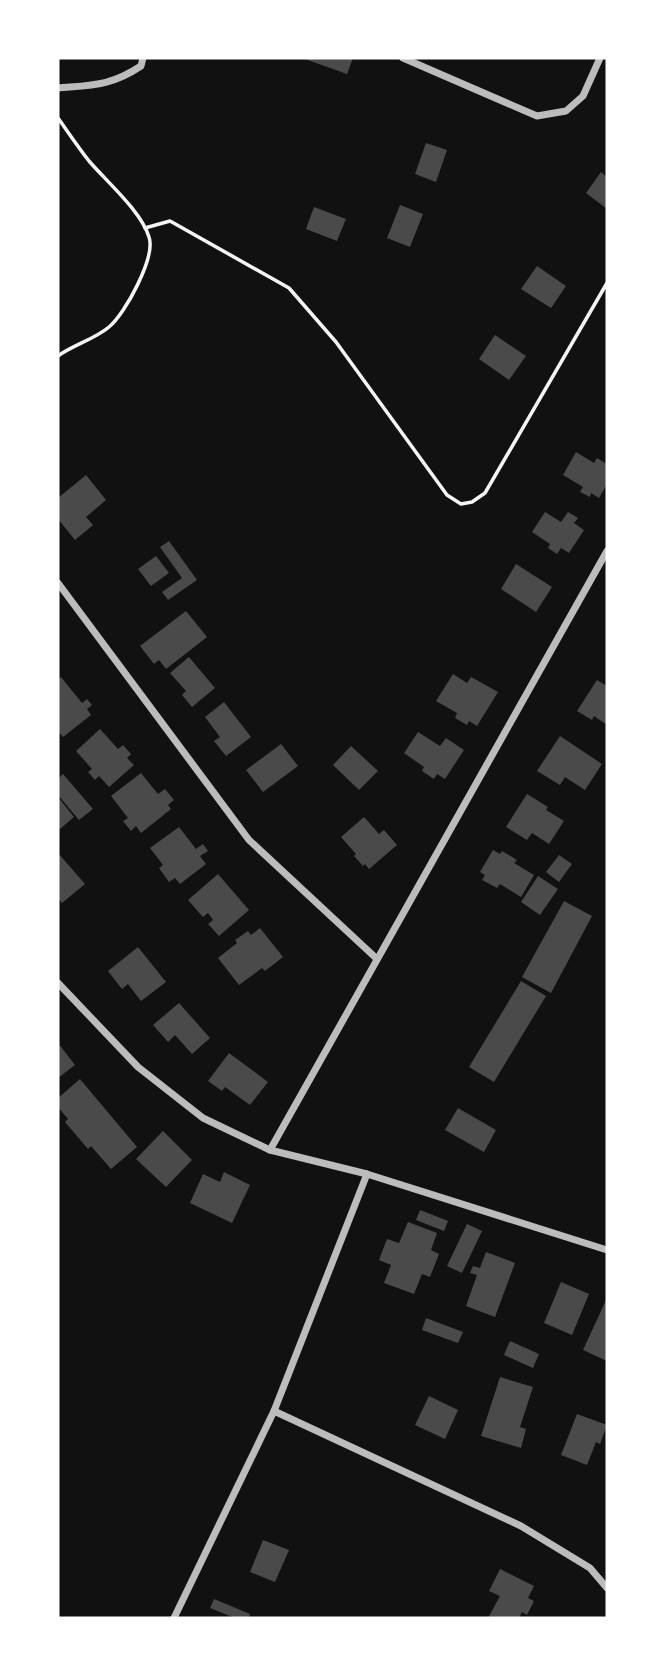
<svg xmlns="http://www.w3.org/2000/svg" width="665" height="1676" font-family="Raleway,sans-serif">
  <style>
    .building { fill: #4a4a4a }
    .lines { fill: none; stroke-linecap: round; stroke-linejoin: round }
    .path { stroke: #f5f5f5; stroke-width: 3.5 }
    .minor { stroke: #bcbcbc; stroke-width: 7 }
  </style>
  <rect width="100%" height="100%" fill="#111"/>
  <g class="building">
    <path d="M302,58H353L347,74Z"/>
    <path d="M426,143L447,150L436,182L415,174Z"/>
    <path d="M601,172L607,177V209L586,193Z"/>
    <path d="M400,205L423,214L410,247L387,238Z"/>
    <path d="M314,207L346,219L337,241L306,229Z"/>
    <path d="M537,266L566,286L551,308L521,289Z"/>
    <path d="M495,335L526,356L509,380L479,359Z"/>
    <path d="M576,452L594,463L597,458L607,464V484L599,498L591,493L590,497L580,492L583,487L563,475Z"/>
    <path d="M86,475L106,500L86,517L93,525L75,540L58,519V498Z"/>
    <path d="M545,512L561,522L568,512L578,518L574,523L584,530L569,553L561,548L557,554L548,548L550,544L532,532Z"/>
    <path d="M169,541L197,580L168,600L162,592L182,578L160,547Z"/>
    <path d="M156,556L169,573L151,586L138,569Z"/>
    <path d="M516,564L552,587L536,612L501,589Z"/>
    <path d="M186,611L207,637L166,669L159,660L154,664L140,646Z"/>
    <path d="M189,657L215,688L192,707L182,695L186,691L170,673Z"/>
    <path d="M453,674L467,683L471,677L498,692L477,726L469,721L467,725L455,718L457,713L436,701Z"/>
    <path d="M61,677L82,703L87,699L92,705L87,709L91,715L63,737L58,731V680Z"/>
    <path d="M597,680L607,686V725L594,716L592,720L577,711Z"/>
    <path d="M224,702L251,737L226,756L214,741L220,737L205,717Z"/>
    <path d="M100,729L118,749L123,745L131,754L127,758L134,765L109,787L99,776L95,780L88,772L92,769L76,751Z"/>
    <path d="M418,732L440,746L446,738L464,750L445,779L437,774L434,779L422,771L424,767L404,753Z"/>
    <path d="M560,736L602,764L585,790L565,777L560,785L537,771Z"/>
    <path d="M281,744L298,766L263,792L246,770Z"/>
    <path d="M351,746L378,771L359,790L333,765Z"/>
    <path d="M141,773L158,794L165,789L174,800L168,805L171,809L141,833L136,826L131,831L123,821L128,818L111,796Z"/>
    <path d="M63,774L93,809L79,820L58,795V779Z"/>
    <path d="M527,794L548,807L546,810L564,821L549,844L532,833L527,840L506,827Z"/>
    <path d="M58,797L74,817L60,829L58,825Z"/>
    <path d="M364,817L379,834L384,830L397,845L369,869L365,864L363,866L354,856L356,854L341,837Z"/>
    <path d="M179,827L196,849L203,844L208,851L200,856L206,864L180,884L175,878L169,882L159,868L163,865L150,848Z"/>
    <path d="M493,850L500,854L502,851L517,860L514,863L534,875L521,897L500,884L497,888L482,880L485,875L480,872Z"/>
    <path d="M58,853L85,884L62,903L58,898Z"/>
    <path d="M559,855L572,864L559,882L546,872Z"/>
    <path d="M218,874L249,910L219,936L208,924L213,920L208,913L203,917L188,900Z"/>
    <path d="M538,876L558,889L540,915L521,902Z"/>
    <path d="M564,901L592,916L551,993L522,977Z"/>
    <path d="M260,928L283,957L265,971L262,968L239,985L218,958L237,943L235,940L248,931L251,935Z"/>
    <path d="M138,947L166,982L141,1001L128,984L122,989L108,971Z"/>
    <path d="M521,981L546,996L494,1082L469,1067Z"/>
    <path d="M179,1003L210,1038L192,1054L175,1035L168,1042L153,1025Z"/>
    <path d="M58,1043L75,1065L58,1078Z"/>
    <path d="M229,1053L268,1082L250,1105L225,1087L222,1091L208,1081Z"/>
    <path d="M80,1079L137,1147L111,1169L91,1146L88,1149L65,1122L68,1119L58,1107V1098Z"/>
    <path d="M458,1108L496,1130L484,1152L445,1130Z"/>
    <path d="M163,1131L192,1160L166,1187L136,1159Z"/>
    <path d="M224,1172L250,1185L232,1223L190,1203L203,1174L220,1182Z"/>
    <path d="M420,1210L448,1221L444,1231L416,1220Z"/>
    <path d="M408,1222L437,1233L431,1250L439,1254L430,1277L422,1274L414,1294L384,1283L391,1265L379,1260L387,1239L399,1243Z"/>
    <path d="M467,1224L482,1231L462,1273L447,1266Z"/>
    <path d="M486,1252L515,1263L495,1317L466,1306L477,1275L470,1273L473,1266L480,1268Z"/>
    <path d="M561,1282L589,1294L572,1335L544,1323Z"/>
    <path d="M607,1298V1361L583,1350Z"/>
    <path d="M426,1318L463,1332L458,1343L422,1330Z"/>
    <path d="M510,1341L539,1354L533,1368L504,1355Z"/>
    <path d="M500,1377L533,1387L520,1427L526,1429L521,1448L481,1436Z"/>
    <path d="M429,1396L458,1410L445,1439L415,1425Z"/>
    <path d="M577,1414L607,1425L600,1444L596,1442L587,1465L561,1455Z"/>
    <path d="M263,1540L289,1550L275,1582L250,1572Z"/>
    <path d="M500,1569L534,1586L528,1598L534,1601L527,1615L522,1612L519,1618H488L500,1596L489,1591Z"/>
    <path d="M214,1599L250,1614L249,1618H235L210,1608Z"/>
  </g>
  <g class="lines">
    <g class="path">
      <path d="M58,118C68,132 78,147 89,161C107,182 141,211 149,237C156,257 125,314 109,327C95,339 73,345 58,356"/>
      <path d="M145,228L170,221L289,288L336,342L447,495L461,504L472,502L485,493L607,283"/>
    </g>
    <g class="minor">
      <path d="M403,58L537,116L566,111L583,96L600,58"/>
      <path d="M58,88C92,85 111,86 141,66L143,58"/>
      <path d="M58,583L249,840L377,959"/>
      <path d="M58,983L138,1067L203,1118L270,1150L367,1174L607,1250"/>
      <path d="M270,1150L607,551"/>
      <path d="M274,1411L521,1526L590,1568L607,1588"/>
      <path d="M174,1618L274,1411L367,1174"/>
    </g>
  </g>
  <rect width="665" height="1676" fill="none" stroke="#ffffff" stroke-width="119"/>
</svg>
